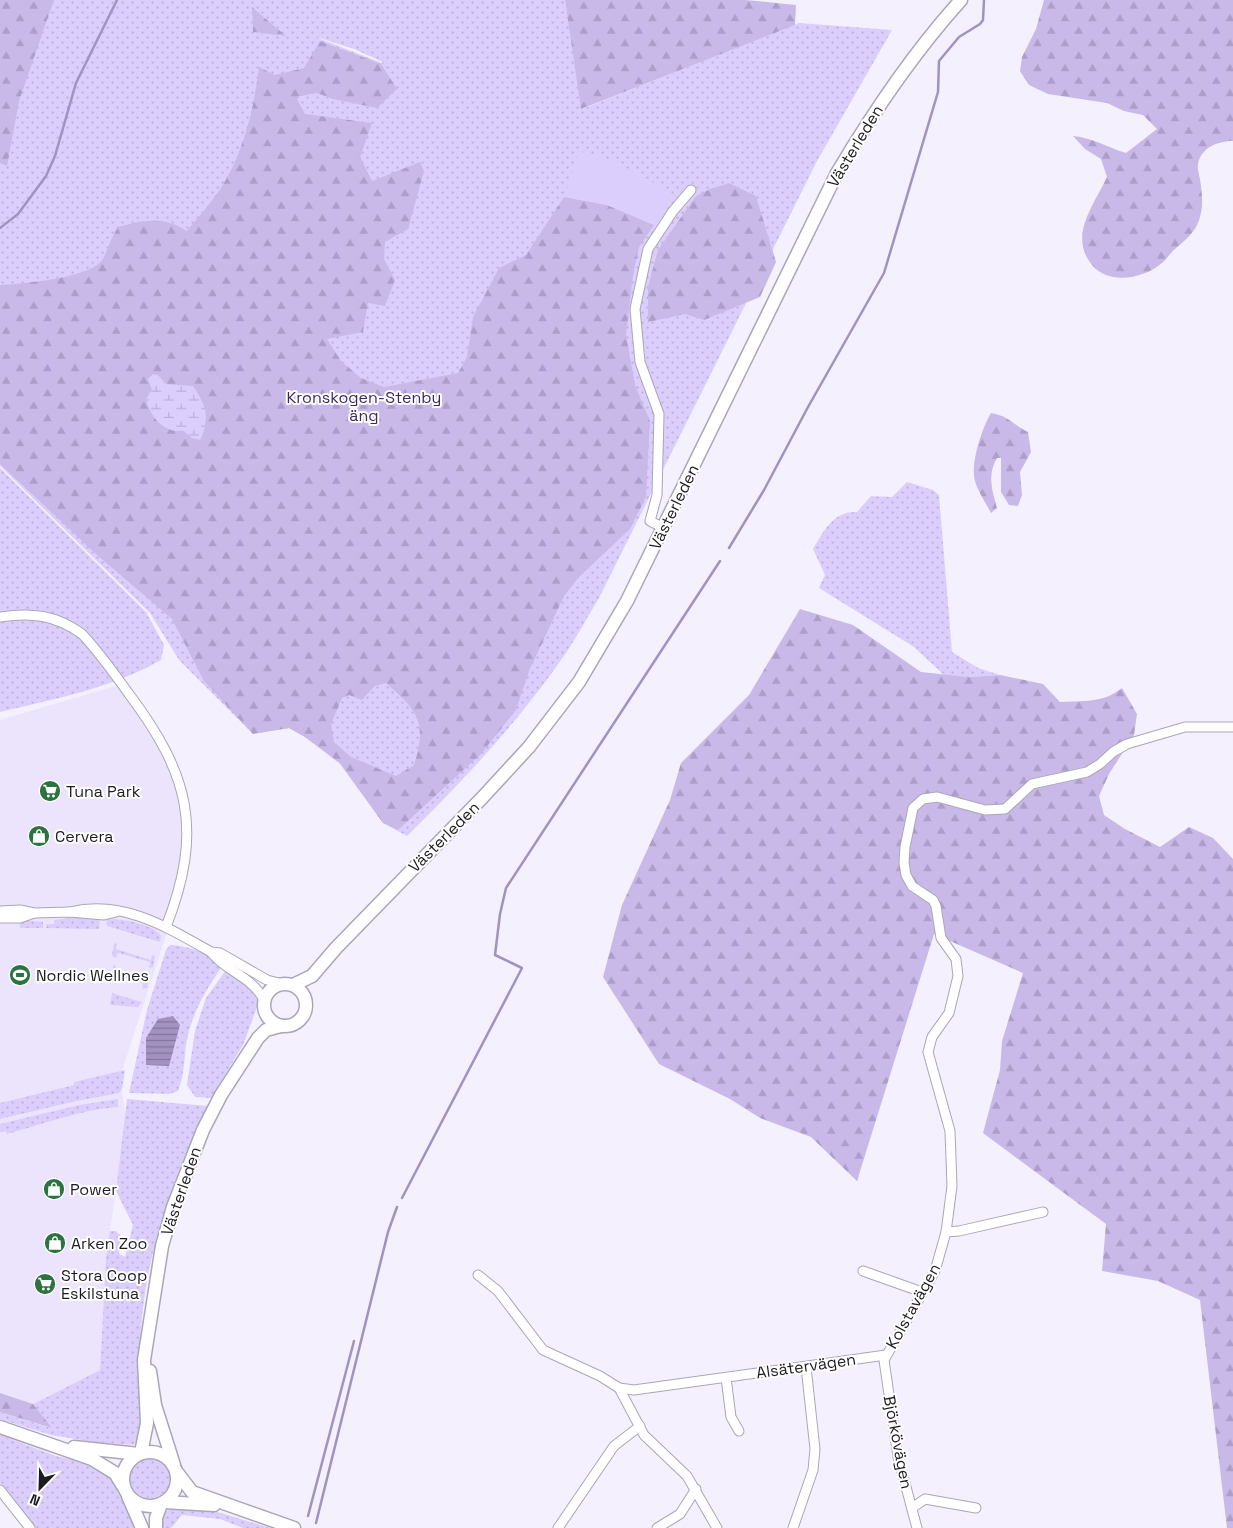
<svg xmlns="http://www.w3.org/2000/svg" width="1233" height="1528" font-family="'Space Grotesk',sans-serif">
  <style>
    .built { fill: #ebe4fc }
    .grass { fill: url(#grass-dots); fill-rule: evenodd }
    .forest { fill: url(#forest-firs); fill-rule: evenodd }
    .wetland { fill: url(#wetland-marsh) }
    .garden { fill: #dccefc }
    .water { fill: url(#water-rules) }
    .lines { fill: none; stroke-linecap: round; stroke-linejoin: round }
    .stream { stroke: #a192c0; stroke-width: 2.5 }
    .street-casing { stroke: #aba6b6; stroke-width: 11 }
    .secondary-casing { stroke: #aba6b6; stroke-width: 15 }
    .street { stroke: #fff; stroke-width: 9 }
    .secondary { stroke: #fff; stroke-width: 12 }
    .labels { text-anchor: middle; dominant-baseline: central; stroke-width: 4; stroke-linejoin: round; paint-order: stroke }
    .street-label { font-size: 16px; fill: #1d1b21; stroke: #fff }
    .park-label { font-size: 16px; fill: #3e2760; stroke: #fff }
    .poi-label { font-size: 16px; fill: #1d1b21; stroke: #fff; text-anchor: start }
  </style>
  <defs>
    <pattern id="grass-dots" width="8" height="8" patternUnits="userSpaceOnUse" patternTransform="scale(1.25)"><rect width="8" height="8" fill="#dccefc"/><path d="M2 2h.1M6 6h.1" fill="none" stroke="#bcb0d8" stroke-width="1.8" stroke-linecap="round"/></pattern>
    <pattern id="forest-firs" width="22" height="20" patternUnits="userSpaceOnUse" patternTransform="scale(1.25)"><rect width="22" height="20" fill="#c9b9e9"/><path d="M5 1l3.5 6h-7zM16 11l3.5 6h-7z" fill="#ac9ec8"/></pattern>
    <pattern id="wetland-marsh" width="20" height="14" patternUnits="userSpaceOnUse" patternTransform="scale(1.25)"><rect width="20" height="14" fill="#dccefc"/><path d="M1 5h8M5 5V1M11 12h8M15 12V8" fill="none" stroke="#bcb0d8"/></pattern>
    <pattern id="water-rules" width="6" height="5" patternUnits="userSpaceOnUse" patternTransform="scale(1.25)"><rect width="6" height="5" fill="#a192c0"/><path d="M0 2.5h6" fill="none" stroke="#83769c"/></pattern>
  </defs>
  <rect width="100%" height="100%" fill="#f4f0fe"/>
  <path class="built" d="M122,684L146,716L186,802L180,892L120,1077L126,1121L106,1258L100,1370L33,1404L0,1393V720Z"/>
  <g class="grass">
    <path d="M0,0H565L582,109L799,23L892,30L817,161L599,598C588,616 578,635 566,653C520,720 465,779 407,836L383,823L340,764L305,737L289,728L253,734L179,660L150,613L0,466ZM313,36L354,49L383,62L382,63Z"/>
    <path d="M0,468L146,612L164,645L161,660C113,688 54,699 0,712Z"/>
    <path d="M907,482L933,490L939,495L952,652L978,668L1000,675L968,677L944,675L914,647L819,588L825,575L813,549C824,530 834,511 857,512L871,496L892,497Z"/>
    <path d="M74,917L100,918L99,929L46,928L47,924H54V920Z"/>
    <path d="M106,919C119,918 155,924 161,936L160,942L107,926Z"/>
    <path d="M19,920L43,922V928H20Z"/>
    <path d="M114,943L117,944L116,949L151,960L152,955L155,956L153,967L149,968L150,962L118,953L116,958L112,956Z"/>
    <path d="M170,945C185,945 214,954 221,968C204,993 191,1015 186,1045C184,1061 184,1076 178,1091L169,1094L129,1093L147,1010L166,950ZM158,1019L180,1025L174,1041Z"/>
    <path d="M113,965L116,966L115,972L145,981L146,976L149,977L147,988L142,989L143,983L117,975L115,980L112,979Z"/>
    <path d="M226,970L252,988L259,1002L243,1045L211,1098L195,1097L187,1085L195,1031L206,998Z"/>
    <path d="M112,993L138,1001L142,1002L138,1007L110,1005Z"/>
    <path d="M125,1070L122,1089L119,1093L72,1102L0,1119V1103L74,1085V1082Z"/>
    <path d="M118,1099V1107C79,1110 44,1124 7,1134L6,1131L0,1132V1124L79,1105Z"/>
    <path d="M127,1099L208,1106C171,1180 143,1261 140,1345C139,1375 141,1406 142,1436L134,1445L94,1442L51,1435L0,1419V1412L51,1428L33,1404L100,1370L106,1258L110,1231H116L121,1236L119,1254L125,1257L133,1225L116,1191Z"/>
    <path d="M0,1435L56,1456L88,1463L110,1475L136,1528H36L0,1483Z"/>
    <circle cx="150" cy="1478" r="20"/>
    <path d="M170,1509L211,1510L270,1528H243L220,1519L182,1515L171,1528H160L162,1514Z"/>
  </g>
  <g class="forest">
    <path d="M0,0H54L19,101L7,166L0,163Z"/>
    <path d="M565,0H746L796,5L795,25L581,109Z"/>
    <path d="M1044,0H1233V141C1219,141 1201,147 1198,164C1197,168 1199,175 1200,179C1202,193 1204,207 1199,220C1195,233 1184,241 1175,249C1170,253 1167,259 1162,263C1145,278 1109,286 1092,265C1068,236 1094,205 1107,177L1101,159L1085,149L1073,136C1094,138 1106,147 1126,153L1157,129L1143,115L1124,111L1107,103L1048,94L1029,85L1020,71L1022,57L1036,29Z"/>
    <path d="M252,7L286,36L253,32Z"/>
    <path d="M320,41L381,64L397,89L377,108L333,99L317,93L296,97L305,114L372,123L360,157L372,181L420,162L424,171L408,229L385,242L384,259L395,280L385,306L368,303L363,332L327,339L341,361L361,378L384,387L458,373L467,357L473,317L499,268L526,255L564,197L607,205L654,225L639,247L633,275L626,335L635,385L650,421L646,497L630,529L579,577L564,596L529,671L516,710L481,754L398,830L383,823L340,763L305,737L289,728L253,734L204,681L172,619L97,555L0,464V285C21,284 92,278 103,259C108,249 111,238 118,227C143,220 164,216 187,231C198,217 211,203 221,188C244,152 254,108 259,67L275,75L304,68ZM152,390L192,438L146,399ZM386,683C419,712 427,722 414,765L396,776L351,757L334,742L331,724L342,698L349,695L362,700L375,686Z"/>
    <path d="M729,183L756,196L776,262L760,297L704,320L685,314L648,322V287L658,250L696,196L710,189Z"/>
    <path d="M991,413C1009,416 1012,424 1028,432L1031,452L1020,472L1022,495L1018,506L1009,505L1001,492V458H997C987,475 992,490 997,508L991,513C986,503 978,492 975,481C970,464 982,428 991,413Z"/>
    <path d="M800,609L853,625L921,672L968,677L1000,675L1043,684L1060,702C1082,701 1104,703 1122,688L1137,714L1134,735L1109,774L1099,796L1104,815L1125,829L1160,847L1189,827L1213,838L1233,859V1528H1227L1200,1300L1158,1281L1102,1271L1106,1224L983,1133L1000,1070L1002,1041L1023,973L934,934L857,1181L811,1137L760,1118L730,1099L659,1064L603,977L622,905L670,800L681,763L749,695Z"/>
    <path d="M0,1393L33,1404L52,1428L0,1412Z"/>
  </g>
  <path class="wetland" d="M155,372L166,384L193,386C206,405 211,419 200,440L192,438L185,430C165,435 150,417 146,399L152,390L148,379Z"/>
  <path class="garden" d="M579,151L612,160L677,196L654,225L607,205L564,197Z"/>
  <path class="water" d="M173,1016L180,1025L169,1066L146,1065V1038L158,1019Z"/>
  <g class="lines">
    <g class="stream">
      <path d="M0,228L18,214L46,176L55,156L76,83L117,0"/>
      <path d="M729,548L764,490L808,407L884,273L938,92L939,61L959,37L980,24L983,20L984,0"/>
      <path d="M402,1198L522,968L495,955L500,914L506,888L720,561"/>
      <path d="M308,1516L354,1341"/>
      <path d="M316,1523L388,1232L397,1207"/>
    </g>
    <g class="street-casing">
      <g id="street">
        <path d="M664,528L650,521L657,495L659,414L640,362L635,309L648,249L673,211L691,190"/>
        <path d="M0,617C31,612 56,615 82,634C99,652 114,673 129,694C189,774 204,830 166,927"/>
        <path d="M0,911L20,910L34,913L70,912L104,915L116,912"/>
        <path d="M70,912C122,899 167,927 211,952L220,953L267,980L283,984"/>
        <path d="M0,918H20L34,913"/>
        <path d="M211,952C225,971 253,977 264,1000"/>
        <path d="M946,1232L959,1231L1043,1212"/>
        <path d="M863,1271L922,1292"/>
        <path d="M478,1275L498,1291L543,1350L600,1376L619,1388L644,1435L687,1476L717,1528"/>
        <path d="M726,1378L731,1417L739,1431"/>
        <path d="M619,1388L634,1390L886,1355"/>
        <path d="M0,1490L30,1528"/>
        <path d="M912,1508L925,1499L976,1508"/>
        <path d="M558,1528L614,1446L640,1426"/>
        <path d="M657,1528L680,1514L696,1489"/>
        <path d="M793,1528L813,1470L815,1449L806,1367"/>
        <path d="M917,1528L898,1457L884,1360L935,1271L946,1232L952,1186L950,1131L928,1052L932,1037L949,1013L958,976L956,959L941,938L936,906L933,900L912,886L906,875L904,863L905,847L913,808L923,799L937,797L985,810L1005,809L1032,784L1087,772L1100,764L1113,752L1127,744L1185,727H1233"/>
      </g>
    </g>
    <g class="secondary-casing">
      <g id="secondary">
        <circle cx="285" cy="1005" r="21"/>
        <path d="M293,985L312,976L336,948L482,798L529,747L579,682L627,601L837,173C874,111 913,53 961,0"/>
        <path d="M150,1371L155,1405L174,1465"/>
        <path d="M0,1427L92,1459L115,1473L123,1486"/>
        <path d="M74,1447L139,1454"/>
        <circle cx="150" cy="1479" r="27"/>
        <path d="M141,1453L147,1423L144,1360L162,1246L173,1207L203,1130L221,1095L258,1038L266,1030L281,1026"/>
        <path d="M176,1471L192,1492L294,1528"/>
        <path d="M128,1496L142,1528"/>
        <path d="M164,1502L214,1505"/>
        <path d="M156,1528V1518L161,1504"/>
      </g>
    </g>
    <use href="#street" class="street"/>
    <use href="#secondary" class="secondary"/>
  </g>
  <defs>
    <g id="supermarket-disc" transform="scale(1.125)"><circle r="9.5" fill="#2c733f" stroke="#fff"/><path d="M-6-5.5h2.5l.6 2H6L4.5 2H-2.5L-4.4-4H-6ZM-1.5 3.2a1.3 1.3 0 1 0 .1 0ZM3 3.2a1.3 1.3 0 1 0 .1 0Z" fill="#fff"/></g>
    <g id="shop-disc" transform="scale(1.125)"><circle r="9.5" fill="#2c733f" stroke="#fff"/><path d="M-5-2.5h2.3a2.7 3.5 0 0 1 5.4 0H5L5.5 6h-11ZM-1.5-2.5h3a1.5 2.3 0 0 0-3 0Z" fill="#fff"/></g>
    <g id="stadium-disc" transform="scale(1.125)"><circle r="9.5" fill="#2c733f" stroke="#fff"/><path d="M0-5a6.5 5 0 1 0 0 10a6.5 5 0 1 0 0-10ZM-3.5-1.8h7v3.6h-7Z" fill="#fff"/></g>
  </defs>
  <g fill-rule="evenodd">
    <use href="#supermarket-disc" x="50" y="791"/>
    <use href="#shop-disc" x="39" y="836"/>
    <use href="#stadium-disc" x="20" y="975"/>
    <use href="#shop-disc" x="54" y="1189"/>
    <use href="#shop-disc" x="55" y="1243"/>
    <use href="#supermarket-disc" x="45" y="1284"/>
  </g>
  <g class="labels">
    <g class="street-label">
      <text transform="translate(855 146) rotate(-59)">Västerleden</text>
      <text transform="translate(674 507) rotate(-64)">Västerleden</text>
      <text transform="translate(444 837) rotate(-45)">Västerleden</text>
      <text transform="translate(181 1191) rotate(-71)">Västerleden</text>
      <text transform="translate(913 1306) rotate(-61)">Kolstavägen</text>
      <text transform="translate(806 1366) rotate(-8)">Alsätervägen</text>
      <text transform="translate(898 1442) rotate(79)">Björkövägen</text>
    </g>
    <g class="park-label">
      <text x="364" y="397">Kronskogen-Stenby<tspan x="364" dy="18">äng</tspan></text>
    </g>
    <g class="poi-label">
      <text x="66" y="791">Tuna Park</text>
      <text x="55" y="836">Cervera</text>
      <text x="36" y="975">Nordic Wellnes</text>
      <text x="70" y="1189">Power</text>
      <text x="71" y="1243">Arken Zoo</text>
      <text x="61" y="1275">Stora Coop<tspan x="61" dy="18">Eskilstuna</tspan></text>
    </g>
  </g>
  <g transform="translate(40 1488) rotate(203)" stroke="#ffffff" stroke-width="4" paint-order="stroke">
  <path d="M0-4L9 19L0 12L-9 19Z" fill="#1d1b21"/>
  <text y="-8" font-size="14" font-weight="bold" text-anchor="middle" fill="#1d1b21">N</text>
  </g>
</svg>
